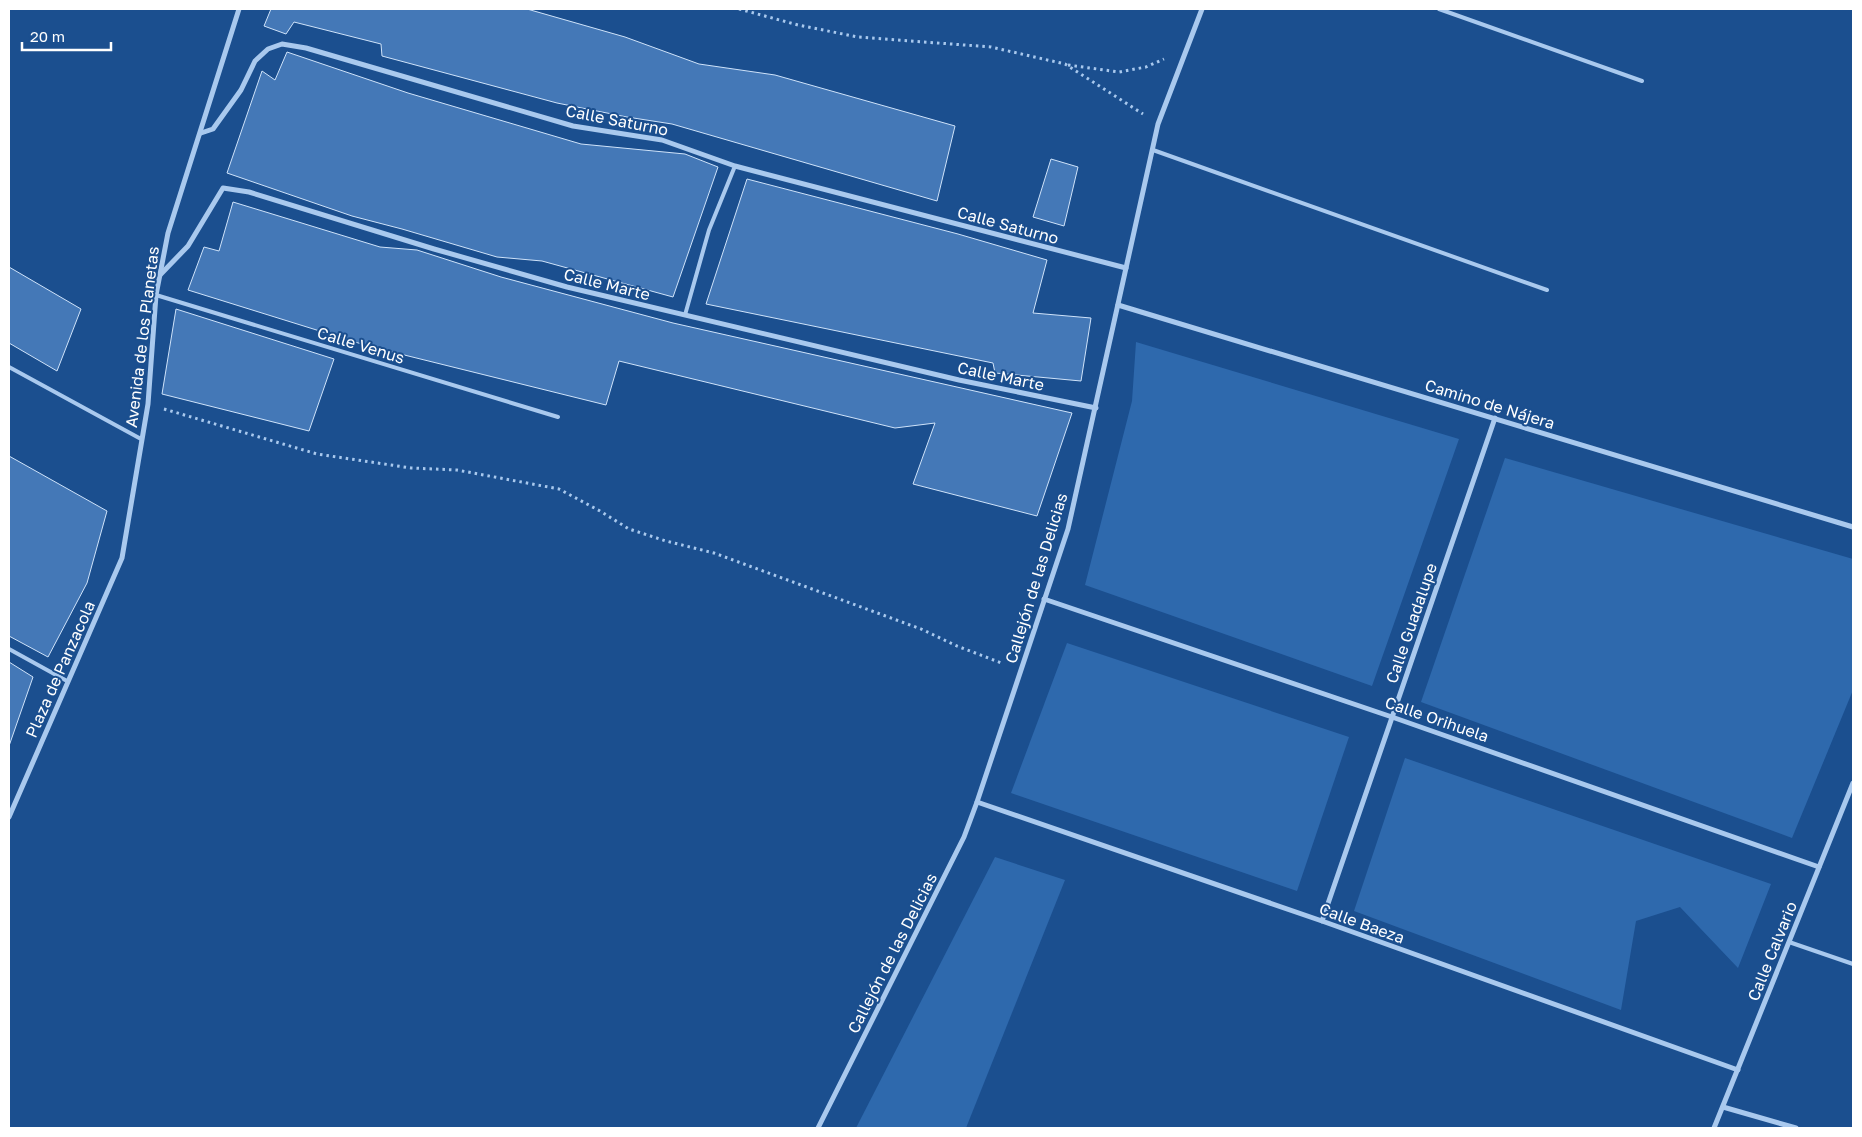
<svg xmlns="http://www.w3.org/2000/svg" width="1862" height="1137" font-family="'Golos Text',sans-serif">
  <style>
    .green { fill: #2e69ad }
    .building { fill: #4478b7; stroke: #cfe3fa }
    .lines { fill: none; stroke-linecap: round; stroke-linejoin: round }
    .path { stroke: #a9c9ee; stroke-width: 3; stroke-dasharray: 2.5 4; stroke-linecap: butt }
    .service { stroke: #a9c9ee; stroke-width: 4 }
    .minor { stroke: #a9c9ee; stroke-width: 5 }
    .labels { text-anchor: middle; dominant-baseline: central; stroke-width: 4; stroke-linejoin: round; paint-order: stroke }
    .street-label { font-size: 16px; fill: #fff; stroke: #1b4f8f }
  </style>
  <rect width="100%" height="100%" fill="#1b4f8f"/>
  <g class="green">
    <path d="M1136,342L1459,439L1372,686L1085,585L1132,401Z"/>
    <path d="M1505,458L1853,559V690L1792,838L1421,702Z"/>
    <path d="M1067,643L1349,737L1297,891L1011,793Z"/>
    <path d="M1405,758L1771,884L1738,968L1680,907L1636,921L1621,1010L1354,911Z"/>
    <path d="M995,857L1065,880L966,1128H856Z"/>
  </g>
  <g class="building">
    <path d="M271,9H527L625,37L699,64L775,75L955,126L937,201L672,124L627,117L557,103L382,56L381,44L294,22L286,34L264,26Z"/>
    <path d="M287,52L408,93L581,144L685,154L718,167L673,297L542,261L497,257L402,229L352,216L227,173L262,71L275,80Z"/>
    <path d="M1051,159L1078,167L1064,226L1033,217Z"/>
    <path d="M747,179L958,234L1047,260L1033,313L1091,318L1081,381L995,373L993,363L706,304Z"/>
    <path d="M233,202L380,247L417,250L501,277L673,323L1072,413L1037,516L913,484L935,423L895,428L619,361L606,405L368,346L188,290L204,247L219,251Z"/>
    <path d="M9,267L81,309L57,371L9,343Z"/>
    <path d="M176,309L334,359L309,431L162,394Z"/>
    <path d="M9,456L107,511L87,583L48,657L9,636Z"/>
    <path d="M9,662L33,677L9,746Z"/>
  </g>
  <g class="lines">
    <g class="path">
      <path d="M739,9L798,25L858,37L991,47L1065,64L1143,114"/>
      <path d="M1068,65L1119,72L1146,67L1164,59"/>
      <path d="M164,409L317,454L411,468L457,470L559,489L600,511L629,529L666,541L714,553L921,629L957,646L1004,664"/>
    </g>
    <g class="service">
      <path d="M1439,9L1642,81"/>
      <path d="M1153,150L1547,290"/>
      <path d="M156,295L558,417"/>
      <path d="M685,315L709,230L735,166"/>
      <path d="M9,367L141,439"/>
      <path d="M9,649L67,681"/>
      <path d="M1789,942L1853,964"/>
    </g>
    <g class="minor">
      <path d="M201,133L213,129L241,90L255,61L268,49L282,44L306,48L573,126L662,140L735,166L1126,268"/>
      <path d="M160,275L188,246L223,188L249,192L434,249L567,287L959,380L1096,408"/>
      <path d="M1118,305L1853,527"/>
      <path d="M1044,599L1392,717L1819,867"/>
      <path d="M977,802L1322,921L1738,1070"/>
      <path d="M9,817L122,558L148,404L156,295L168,233L239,9"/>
      <path d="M1322,921L1495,418"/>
      <path d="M1723,1107L1796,1128"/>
      <path d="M818,1128L964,837L977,802L1068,529L1158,124L1202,9"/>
      <path d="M1714,1128L1853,783"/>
    </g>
  </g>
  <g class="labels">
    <g class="street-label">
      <text transform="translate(617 120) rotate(11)">Calle Saturno</text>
      <text transform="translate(1008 225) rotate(15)">Calle Saturno</text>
      <text transform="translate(607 284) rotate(14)">Calle Marte</text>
      <text transform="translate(142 337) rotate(-83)">Avenida de los Planetas</text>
      <text transform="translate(361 345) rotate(17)">Calle Venus</text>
      <text transform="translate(1001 376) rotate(12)">Calle Marte</text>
      <text transform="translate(1490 404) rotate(17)">Camino de Nájera</text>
      <text transform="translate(1036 578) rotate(-73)">Callejón de las Delicias</text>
      <text transform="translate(1411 623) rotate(-71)">Calle Guadalupe</text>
      <text transform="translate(60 669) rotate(-66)">Plaza de Panzacola</text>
      <text transform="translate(1437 719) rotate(19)">Calle Orihuela</text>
      <text transform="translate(1362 923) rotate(20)">Calle Baeza</text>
      <text transform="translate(1772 951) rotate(-68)">Calle Calvario</text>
      <text transform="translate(892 953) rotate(-63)">Callejón de las Delicias</text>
    </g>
  </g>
  <rect width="1862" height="1137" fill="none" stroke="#ffffff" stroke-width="20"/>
  <path d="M22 42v8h89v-8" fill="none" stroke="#ffffff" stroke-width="2.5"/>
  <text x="30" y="42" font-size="15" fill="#ffffff" stroke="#1b4f8f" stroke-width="4" paint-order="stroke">20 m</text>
</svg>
